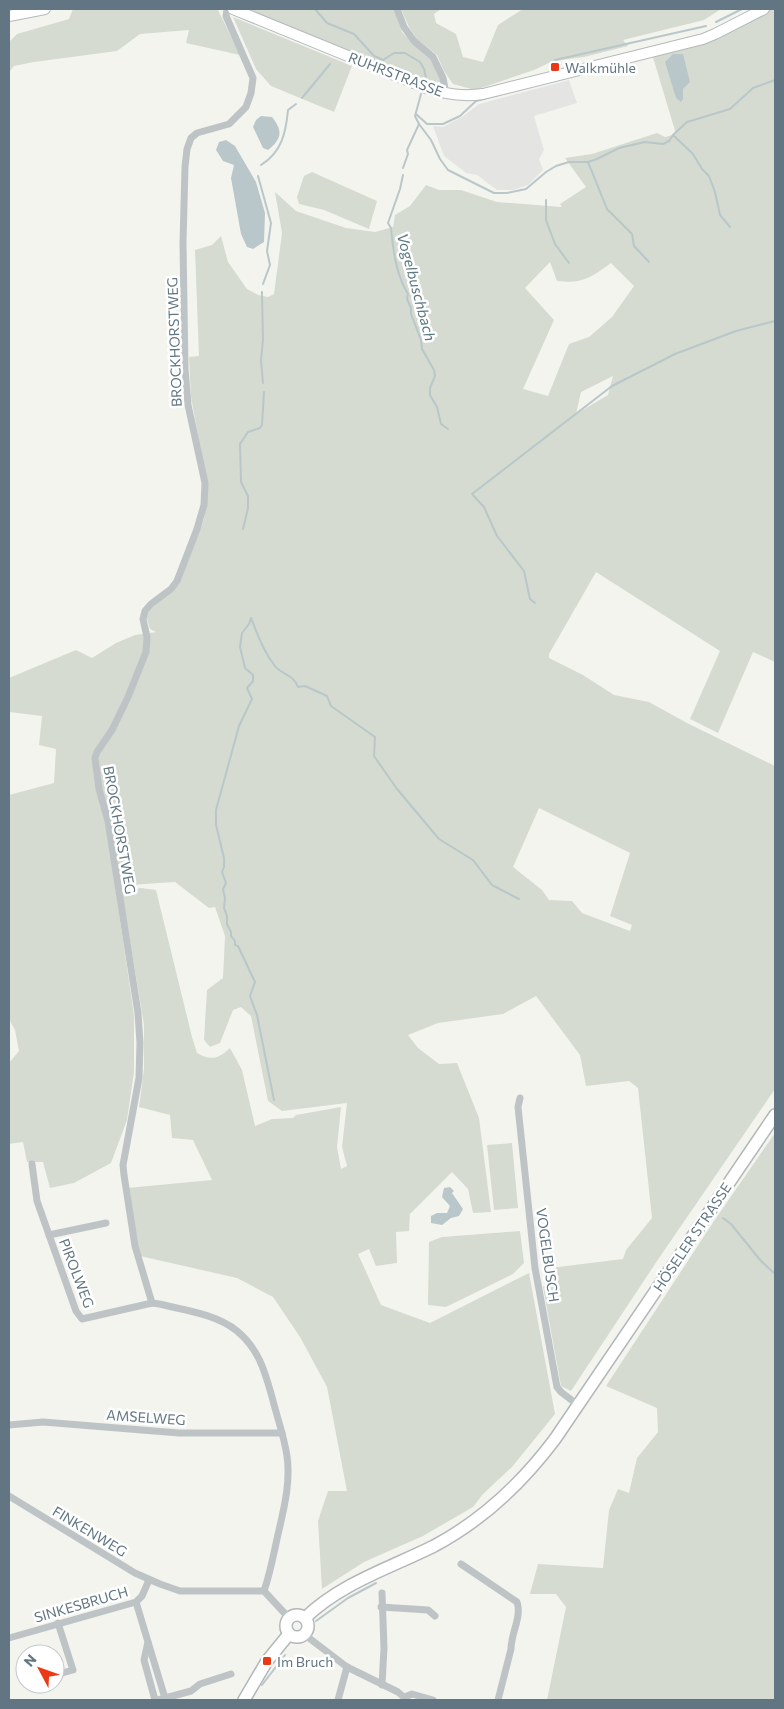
<svg xmlns="http://www.w3.org/2000/svg" width="784" height="1709" font-family="Commissioner,sans-serif">
  <style>
    .built { fill: #e4e5e3 }
    .green { fill: #d5dbd0; fill-rule: evenodd }
    .water { fill: #b9c7cb }
    .lines { fill: none; stroke-linecap: round; stroke-linejoin: round }
    .stream { stroke: #b9c7cb; stroke-width: 2 }
    .secondary-casing { stroke: #b3b9bd; stroke-width: 12 }
    .primary-casing { stroke: #b2b7ba; stroke-width: 14 }
    .minor { stroke: #bec4c6; stroke-width: 7 }
    .secondary { stroke: #fff; stroke-width: 10 }
    .primary { stroke: #fff; stroke-width: 11 }
    .poi-dot { fill: #eb3918; stroke: #fff; stroke-width: 2 }
    .labels { text-anchor: middle; dominant-baseline: central; stroke-width: 5; stroke-linejoin: round; paint-order: stroke }
    .poi-label { font-size: 14px; fill: #617682; stroke: #fff; text-anchor: start }
    .street-label { font-size: 14px; fill: #617682; stroke: #fff }
    .water-label { font-size: 15px; font-style: italic; fill: #5c7980; stroke: #fff }
  </style>
  <rect width="100%" height="100%" fill="#f4f4ef"/>
  <path class="built" d="M569,80L577,103L534,116L544,150L539,159L543,170L528,185L513,190H497L477,175L466,173L444,156L433,126L443,127L462,117L479,104Z"/>
  <g class="green">
    <path d="M73,9H213L218,10L240,55L186,43L189,30L140,34L117,51L34,62L14,66L9,72V42L17,34L69,19Z"/>
    <path d="M248,9H394L402,32L413,44L430,59L443,83L428,80L380,64Z"/>
    <path d="M401,9H441L434,14L436,23L456,34L463,57L483,62L498,25L523,9H721L704,20L623,40L628,46L584,57L553,61L534,70L475,90L453,84L444,71L437,55L417,39L409,27Z"/>
    <path d="M771,9H775V662L753,652L718,733L690,719L720,651L596,572L549,654V658L583,675L614,695L649,702L687,723L775,766V1089L657,1261L571,1391L561,1386L543,1287L550,1280V1268L623,1259L626,1250L652,1218L638,1088L629,1081L586,1086L580,1055L536,996L503,1014L438,1023L408,1035L418,1048L439,1064L457,1063L479,1118L491,1212L473,1213L468,1189L452,1172L410,1214L409,1231L396,1232L397,1263L376,1266L369,1249L358,1254L381,1305L430,1323L529,1273L555,1414L512,1467L483,1494L473,1507L423,1536L364,1562L322,1589L318,1521L328,1491H347L327,1387L300,1337L273,1297L237,1278L140,1256L127,1188L212,1180L193,1140L172,1138L170,1115L139,1107L144,1069V1025L122,892L141,888L156,890L192,1037L197,1053C212,1061 218,1059 230,1048L242,1070L255,1126L272,1119L293,1118L296,1115L341,1107L337,1147L341,1169L347,1166L342,1147L347,1103L282,1111L268,1101L251,1016L241,1007L233,1010L220,1043L210,1047L204,1040L207,990L223,978L225,936L215,907L209,908L175,882L115,886L134,1015V1072L127,1120L111,1163L74,1183L50,1188L43,1162H27L23,1142L9,1144V1063L19,1051L15,1030L9,1019V795L54,783L56,749L39,745L42,716L9,712V678L76,650L92,658L116,643L135,635L156,632L150,629L146,616L153,607L179,584L204,519L208,489L191,397L189,357L199,356L195,250L212,245L221,236L228,262L247,289L258,295L268,297L274,294L282,233L275,192L296,211L346,228L375,232L393,227L395,215L410,206L426,185L439,190H461L497,202L562,207L560,204L586,187L565,158L592,154L657,133L665,137L676,134L652,54L746,24ZM550,262L557,281C583,284 590,278 611,263L634,286L612,317L589,337L569,344L548,396L523,389L554,320L525,288ZM613,376L608,395L576,414L581,392ZM539,808L630,853L610,916L632,925L630,931L582,913L572,901L549,900L542,890L513,867Z"/>
    <path d="M233,17L352,66L334,112L271,86L256,69Z"/>
    <path d="M312,172L377,201L369,229L324,210L299,204L297,197L304,176Z"/>
    <path d="M775,1133V1700H547L566,1607L556,1594H530L538,1564L603,1568L609,1510L618,1489L629,1493L637,1458L658,1432L657,1408L606,1386L714,1221Z"/>
    <path d="M512,1143L518,1208L494,1210L487,1145Z"/>
    <path d="M520,1231L524,1263L513,1274L446,1307L428,1305L429,1242L442,1237Z"/>
  </g>
  <g class="water">
    <path d="M673,54H683L690,82L683,89V99L681,102L676,98L665,62Z"/>
    <path d="M261,116L272,117C283,131 282,139 268,150L263,148L253,127L256,120Z"/>
    <path d="M226,140L235,146L256,182L265,213L264,242L253,249L247,247L241,234L231,178L234,165L223,161L216,150L219,142Z"/>
    <path d="M450,1187L454,1191L452,1193L463,1209L459,1216L451,1218L442,1225L431,1223V1216L437,1213H447L450,1206L442,1197L444,1188Z"/>
  </g>
  <g class="lines">
    <g class="stream">
      <path d="M315,9L327,23L354,34L374,56L383,60L394,53H405L420,62L424,69L426,78"/>
      <path d="M716,22L742,9"/>
      <path d="M555,60L706,26"/>
      <path d="M421,94L415,116L419,124L431,140L440,159L448,170L494,193H507L526,189L546,172L556,166L569,162H588L597,159L619,148L645,142L663,144L669,141L673,135L687,122L730,109L753,88L775,80"/>
      <path d="M302,98L330,64"/>
      <path d="M416,114L427,124H443L460,116L476,101L514,91"/>
      <path d="M673,135L693,154L702,169L709,176L715,192L720,215L730,227"/>
      <path d="M588,162L607,209L632,234L634,246L649,262"/>
      <path d="M261,165C282,152 286,132 288,110L296,104"/>
      <path d="M403,168L408,154L407,150L419,124"/>
      <path d="M403,175L400,189L388,223L391,228C393,249 396,275 408,294L407,299L411,308V314L421,340L422,349L434,370L435,376L430,388V395L437,407L441,424L448,429"/>
      <path d="M258,176L271,223L267,251L270,265L263,284"/>
      <path d="M546,200V220L555,244L569,263"/>
      <path d="M262,292L263,340L261,360L263,383"/>
      <path d="M243,529L248,508V496L241,482L240,444L248,432L260,428L262,425L264,392"/>
      <path d="M535,603L530,599L524,571L497,536L484,507L472,494L612,386L675,354L736,331L775,321"/>
      <path d="M251,618L249,624L242,633L240,647L245,668L253,675V681L247,688L252,699L239,726L216,810V825L224,858V867L222,872L226,883L223,889L225,898L224,908L227,916V924L231,932V936L235,941V945L238,946L255,982L250,996L257,1015L274,1100"/>
      <path d="M251,618C258,635 263,651 275,666C282,675 293,674 298,687L305,686L327,696L331,706L375,737L374,756L397,789L439,839L473,860L492,885L519,899"/>
      <path d="M723,1218L731,1224L761,1261L775,1274"/>
      <path d="M316,1621L348,1598L376,1583"/>
      <path d="M262,1685L285,1655"/>
    </g>
    <g class="secondary-casing">
      <g id="secondary">
        <path d="M233,9L426,88C446,94 463,97 483,94L703,39L715,34L764,9"/>
        <path d="M9,16L45,9"/>
      </g>
    </g>
    <g class="primary-casing">
      <g id="primary">
        <circle cx="297" cy="1626" r="11"/>
        <path d="M305,1618C341,1583 390,1568 434,1546C483,1520 522,1483 555,1439L775,1115"/>
        <path d="M244,1700L267,1661L289,1634"/>
      </g>
    </g>
    <g class="minor">
      <path d="M397,9L404,27L414,41L433,57L443,78L446,94"/>
      <path d="M520,1098L518,1107L535,1268L557,1387L561,1392L578,1405"/>
      <path d="M32,1164L37,1201L76,1311L82,1319L152,1303L159,1304C184,1310 216,1314 237,1331C259,1349 265,1372 272,1397C277,1417 284,1436 287,1456C291,1484 283,1512 277,1539C273,1557 270,1574 264,1591"/>
      <path d="M49,1235L106,1223"/>
      <path d="M152,1303L135,1246L124,1175L123,1165L139,1078L140,1043L138,1013L108,821L99,789L95,758L97,752L112,730L128,697L146,652L147,637L143,619L145,611L151,604L171,589L177,581L197,529L204,505L205,483L188,405L185,368L183,243L185,167L187,149L191,138L197,133L229,124L246,107L251,93L253,78L226,16L227,9"/>
      <path d="M9,1425L43,1422L179,1433H282"/>
      <path d="M9,1496L135,1573L160,1584L180,1591H264L289,1618"/>
      <path d="M461,1564L517,1602C522,1617 511,1633 511,1649L498,1700"/>
      <path d="M136,1602L148,1642L144,1660L155,1700"/>
      <path d="M381,1607L428,1610L435,1616"/>
      <path d="M305,1635L347,1667L398,1692L407,1700"/>
      <path d="M9,1638L136,1602L142,1596L149,1580"/>
      <path d="M148,1642L165,1698"/>
      <path d="M55,1675L73,1670L58,1623"/>
      <path d="M382,1685L384,1648L382,1593"/>
      <path d="M405,1697L412,1694L433,1700"/>
      <path d="M158,1700L191,1691L200,1684L231,1674"/>
      <path d="M338,1700L347,1667"/>
    </g>
    <use href="#secondary" class="secondary"/>
    <use href="#primary" class="primary"/>
  </g>
  <g class="poi-dot">
    <rect x="550" y="62" width="10" height="10" rx="2.5"/>
    <rect x="262" y="1656" width="10" height="10" rx="2.5"/>
  </g>
  <g class="labels">
    <g class="poi-label">
      <text x="565" y="67">Walkmühle</text>
      <text x="277" y="1661">Im Bruch</text>
    </g>
    <g class="street-label">
      <text transform="translate(396 74) rotate(21)">RUHRSTRASSE</text>
      <text transform="translate(174 342) rotate(-92)">BROCKHORSTWEG</text>
      <text transform="translate(120 830) rotate(80)">BROCKHORSTWEG</text>
      <text transform="translate(692 1237) rotate(-56)">HÖSELER STRASSE</text>
      <text transform="translate(548 1255) rotate(82)">VOGELBUSCH</text>
      <text transform="translate(77 1273) rotate(69)">PIROLWEG</text>
      <text transform="translate(146 1417) rotate(4)">AMSELWEG</text>
      <text transform="translate(90 1531) rotate(31)">FINKENWEG</text>
      <text transform="translate(81 1604) rotate(-16)">SINKESBRUCH</text>
    </g>
    <g class="water-label">
      <text transform="translate(417 287) rotate(75)">Vogelbuschbach</text>
    </g>
  </g>
  <rect width="784" height="1709" fill="none" stroke="#617682" stroke-width="20"/>
  <g transform="translate(40 1669) rotate(311)"><circle r="24" fill="#ffffff" stroke="#c0c8cd"/>
  <path d="M0-4L9 19L0 12L-9 19Z" fill="#eb3918"/>
  <text y="-8" font-size="14" font-weight="bold" text-anchor="middle" fill="#617682">N</text>
  </g>
</svg>
